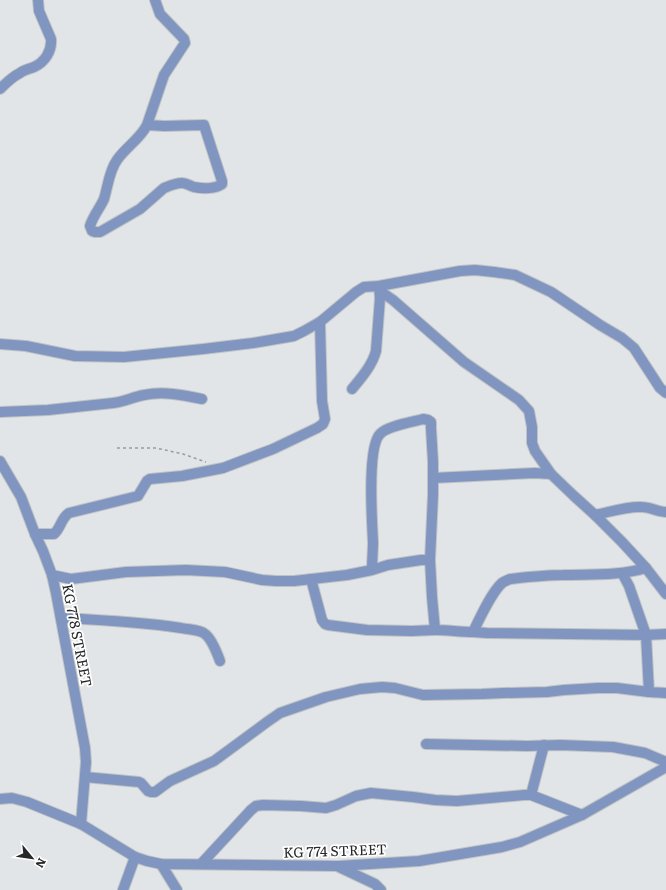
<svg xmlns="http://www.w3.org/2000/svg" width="666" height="890" font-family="Literata,serif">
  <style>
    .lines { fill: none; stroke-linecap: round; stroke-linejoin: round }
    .minor-casing { stroke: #c0c3c6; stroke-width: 12 }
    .path { stroke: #9b9da0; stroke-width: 1.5; stroke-dasharray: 3 3; stroke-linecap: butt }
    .minor { stroke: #8095bf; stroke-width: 10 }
    .labels { text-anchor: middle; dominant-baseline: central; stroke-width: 3.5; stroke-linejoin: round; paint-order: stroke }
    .street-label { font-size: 14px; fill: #272829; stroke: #fff }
  </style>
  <rect width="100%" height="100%" fill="#e2e5e8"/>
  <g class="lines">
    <g class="minor-casing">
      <g id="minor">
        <path d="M0,89C6,83 12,77 20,73C24,70 29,69 34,67C45,62 52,51 51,39L39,11L38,0"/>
        <path d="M147,125L164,126L204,125L222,181V184C215,189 203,189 194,187C190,186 187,183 182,183C176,183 169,186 164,188L140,209L100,232H95L92,231L90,226C93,216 100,208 104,199C108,186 109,171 117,160C126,147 140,139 147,125L164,75L185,43L184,39L160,14L155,0"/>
        <path d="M380,291L393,300L464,362L519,400L529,411L532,427V443L535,451L551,474"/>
        <path d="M0,344L26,346L75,356L124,357L203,349L253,343L294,336L304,331L320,322L356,292L364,287L379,286L460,271L475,270L494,272L515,275L551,292L600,325L622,338L634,348L660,388L666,393"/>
        <path d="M352,389C361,378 372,366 376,351L380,298L379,286"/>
        <path d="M0,412L48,410L113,403C124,402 133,397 144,395C163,391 183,395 202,399"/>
        <path d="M0,461L21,497L35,534L43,551L52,575L56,593L85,748L86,762L81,824"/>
        <path d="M433,478L535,473L551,474L574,496L595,515L622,542L646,568L666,594"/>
        <path d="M595,515C610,512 627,506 642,507C650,507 658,512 666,512"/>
        <path d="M35,534H54C61,528 61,518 69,513L138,496L147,481L150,479L182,476L223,468L273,449L317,428L323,424L325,419L322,401L320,322"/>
        <path d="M430,560L432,597L435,630C448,630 460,632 473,632C480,618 491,593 502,583C505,581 508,580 510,579C528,577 545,575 563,575C590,574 619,576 646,568"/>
        <path d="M622,573L629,586L646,635L666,634"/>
        <path d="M52,575L71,579L126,572L186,570L225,572L262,580L276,581H294L347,575L372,570L388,565L421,560H430L433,495V462L431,428V422L428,420L423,419C413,422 387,426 380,434C367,447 372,522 373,542C373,551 372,560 372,570"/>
        <path d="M311,579L322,620L325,624L328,625L367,630L412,631L435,630"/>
        <path d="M61,618C101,620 142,622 181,628C189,630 199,629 205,634C212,639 217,653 220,661"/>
        <path d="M473,632L487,633L646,635L649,692L666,693"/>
        <path d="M426,744L527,746L560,745L613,747L645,753L666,762"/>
        <path d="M85,777L139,782L141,783L148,791L151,792H155L170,781L214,761L244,739L267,722L280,713L326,697L360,689L382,687L395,688L423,695L482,694L504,693L547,692L564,690L598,688H617L649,692"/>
        <path d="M531,795L582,815"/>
        <path d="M0,799L12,798L27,802L81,824L135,857L147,861L161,864L338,866L419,861L502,847L520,842L582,815L666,767"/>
        <path d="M161,864L177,890"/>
        <path d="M201,864L251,810L256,806L263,805L301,806L326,808L336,805L356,796L371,793L413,797L435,800L457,801L524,795H531L544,745"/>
        <path d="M339,867L375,884L381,890"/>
        <path d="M123,890L135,857"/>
      </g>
    </g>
    <path class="path" d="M117,448H156L183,454L206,462"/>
    <use href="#minor" class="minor"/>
  </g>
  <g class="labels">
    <g class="street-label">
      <text transform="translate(78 635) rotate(79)">KG 778 STREET</text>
      <text transform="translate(335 850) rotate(-2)">KG 774 STREET</text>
    </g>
  </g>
  <g transform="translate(32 858) rotate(119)" stroke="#ffffff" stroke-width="3" paint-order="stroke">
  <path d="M0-3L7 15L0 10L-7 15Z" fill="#272829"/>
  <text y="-6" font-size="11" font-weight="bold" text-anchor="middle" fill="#272829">N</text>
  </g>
</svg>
